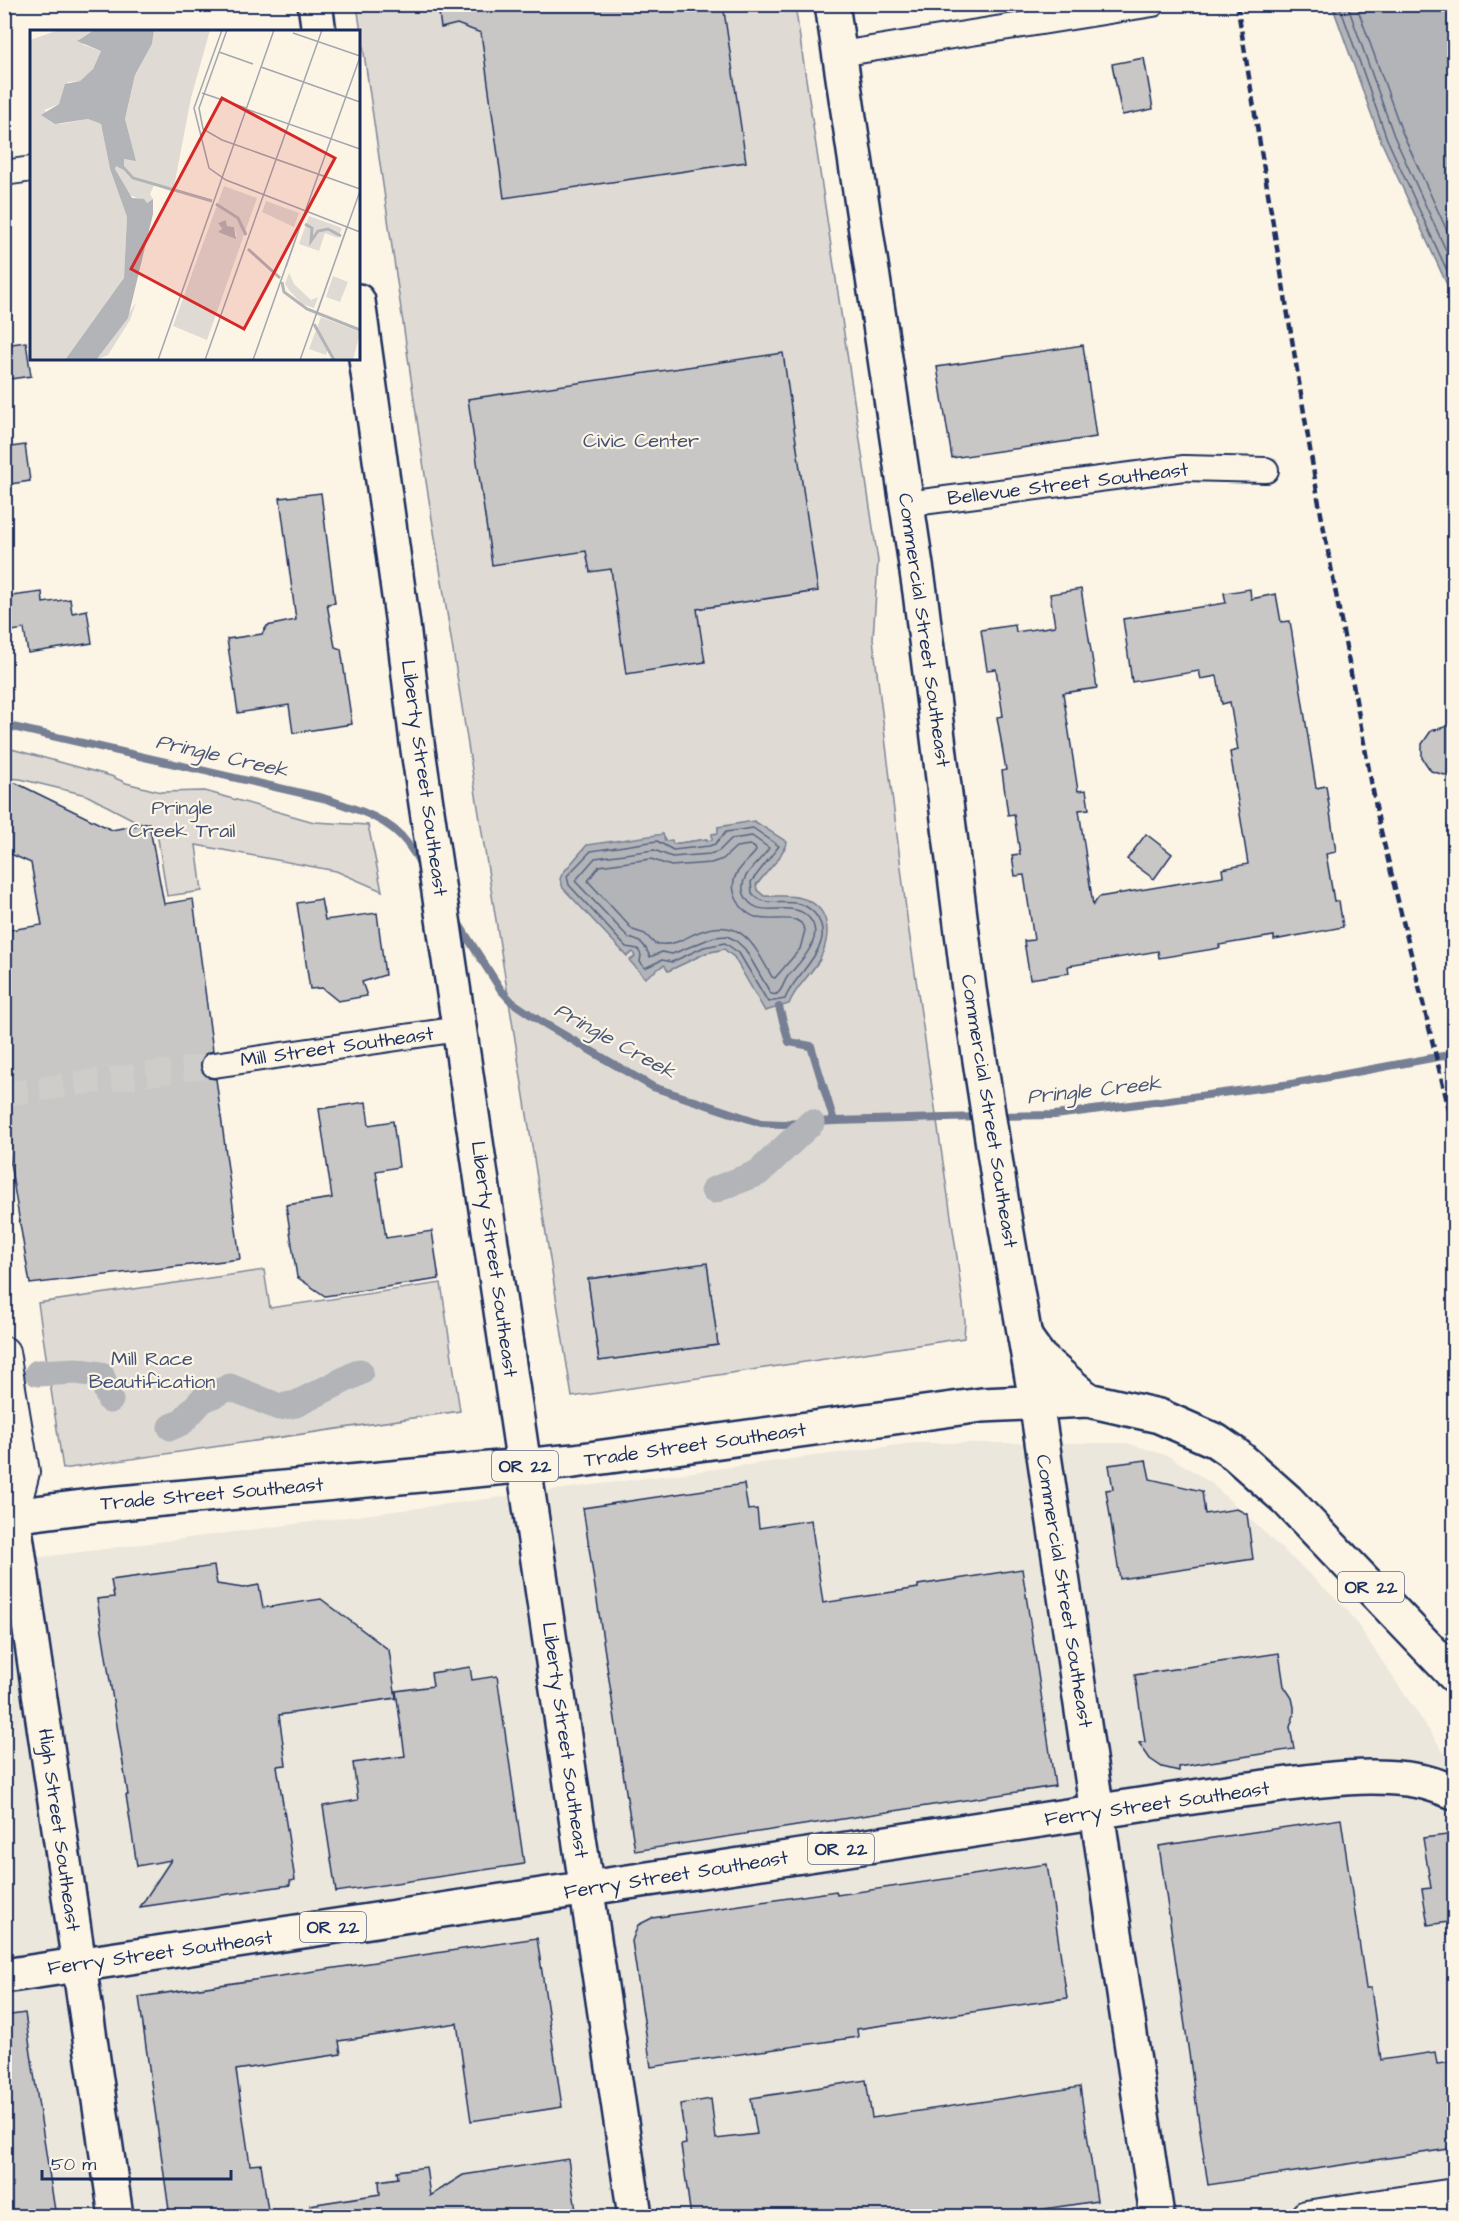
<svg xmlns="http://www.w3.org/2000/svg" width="1459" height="2221" font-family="'Architects Daughter',sans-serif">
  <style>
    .built { fill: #ece7dc }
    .green { fill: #dfdbd4; stroke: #7d8599; stroke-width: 1.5; fill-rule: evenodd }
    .water { fill: #b2b4b8; stroke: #767f94; stroke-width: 1.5 }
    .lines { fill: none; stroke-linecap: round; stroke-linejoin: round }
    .shore { stroke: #576482; stroke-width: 1.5 }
    .stream { stroke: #767f94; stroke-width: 8 }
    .canal { stroke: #b2b4b8; stroke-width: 27 }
    .building { fill: #c8c7c6; stroke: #1b2f5e; stroke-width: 1.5 }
    .minor-tunnel { stroke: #cfcdca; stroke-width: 24; stroke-dasharray: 24 12; stroke-linecap: butt }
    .minor-casing { stroke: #1b2f5e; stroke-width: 28 }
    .tertiary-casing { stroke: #1b2f5e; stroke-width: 34 }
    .secondary-casing { stroke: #1b2f5e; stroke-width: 38 }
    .primary-casing { stroke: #1b2f5e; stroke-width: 38 }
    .trunk-casing { stroke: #1b2f5e; stroke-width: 38 }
    .minor { stroke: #fcf5e5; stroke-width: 24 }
    .tertiary { stroke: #fcf5e5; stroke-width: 30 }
    .secondary { stroke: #fcf5e5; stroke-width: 33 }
    .primary { stroke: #fcf5e5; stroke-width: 33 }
    .trunk { stroke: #fcf5e5; stroke-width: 33 }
    .rail { stroke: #1b2f5e; stroke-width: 4.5; stroke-dasharray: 9 4.5; stroke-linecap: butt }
    .labels { text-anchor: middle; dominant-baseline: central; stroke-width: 4.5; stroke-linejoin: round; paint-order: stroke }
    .shield { fill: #fcf5e5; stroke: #5e6a86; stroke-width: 1.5 }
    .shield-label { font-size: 18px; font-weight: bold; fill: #1b2f5e }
    .park-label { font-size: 20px; fill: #425176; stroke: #fcf5e5 }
    .street-label { font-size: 20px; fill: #1b2f5e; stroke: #fcf5e5 }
    .water-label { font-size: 21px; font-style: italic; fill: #485779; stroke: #fcf5e5 }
    .inset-river { fill: none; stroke: #b2b4b8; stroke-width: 3 }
    .inset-road { fill: none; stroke: #a2a6af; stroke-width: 1.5 }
    .view { fill: #d62828; fill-opacity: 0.15; stroke: #d62828; stroke-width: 3 }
    .inset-edge { fill: none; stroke: #1b2f5e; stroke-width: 3 }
  </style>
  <rect width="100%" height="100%" fill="#fcf5e5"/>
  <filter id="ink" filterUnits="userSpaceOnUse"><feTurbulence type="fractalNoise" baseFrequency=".0167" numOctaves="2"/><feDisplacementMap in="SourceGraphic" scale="12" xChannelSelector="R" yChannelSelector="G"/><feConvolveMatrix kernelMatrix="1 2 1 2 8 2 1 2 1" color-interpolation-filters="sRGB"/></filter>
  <g filter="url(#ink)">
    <path class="built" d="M914,1443H1127L1169,1456L1210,1482L1347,1609L1454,1767V2216H5L4,1562Z"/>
    <g class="green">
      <path d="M357,5H795L878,561L873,639L908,925L957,1257L965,1321L964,1338L572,1397L425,475ZM718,827L785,848L756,886L757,890L764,896C784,898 802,893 818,908L820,960L793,994L766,1011L734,957L724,949L706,953L668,971L665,965L630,960L636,956L633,952L663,835L665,841L672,844L706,839L707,841L712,840L719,833ZM707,1264L718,1345L599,1361L588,1279Z"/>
      <path d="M4,747L111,776L126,783L161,792L205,791L314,822L368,825L382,891L336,871L196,845L202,891L167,896L157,832L86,795L20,779L5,778Z"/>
      <path d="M264,1270L270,1308L441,1283L460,1411L63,1469L38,1303Z"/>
    </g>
    <g class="water">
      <path d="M1332,5H1454V300L1381,141Z"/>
      <path d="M754,821L787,842L779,858L756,885L757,890L764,896C776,897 788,894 801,898C834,907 832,943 815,966C806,980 795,988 789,1004L765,1011L734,957L724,949L706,953L668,971L664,965L645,978L630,961L635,957L633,952L627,956L563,888L560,879L562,874L587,845L663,834L665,841L672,840L673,844L707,839V841L712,840V834L718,833V827Z"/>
    </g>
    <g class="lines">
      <g class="shore">
        <path d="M1339,4L1387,139L1454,286"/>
        <path d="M1347,4L1394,136L1454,268"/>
        <path d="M1356,4L1402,132L1454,246"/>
        <path d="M753,828L779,846L751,882L752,893C768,913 796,891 815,914C840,945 794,973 785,999L768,1002L739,953L725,943L704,947L672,962L662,960L645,968L640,962L641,955L638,949L626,947L569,885L567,876L591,851L657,841L673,850L709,846L715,844L726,832Z"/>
        <path d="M752,836L769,848C761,862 737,875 744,894C755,922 787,900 805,914C830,934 801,961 788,976C784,981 783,988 779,992C776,996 774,994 771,994L745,949L735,940L727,936L714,937L672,954L662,952L650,957C645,945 642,941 629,938L575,881L595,858L654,850L672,857L710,854L719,851L731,839Z"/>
        <path d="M750,845L755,848L756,851C750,859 742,865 737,873C727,890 740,913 758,918C771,921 783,917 796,920L801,923L805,930L800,949L775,978L772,977C754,945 742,916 699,932C690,935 682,941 673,943C668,945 661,944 655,944L645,934L633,930L588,881L599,866L651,859L671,866L711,863L723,859L736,847Z"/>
      </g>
      <g class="stream">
        <path d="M4,725L323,798C352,808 388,817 407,843C413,851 418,859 423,868"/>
        <path d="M455,918L501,990L512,1002L540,1021L653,1087L761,1123L783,1124L834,1121L981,1117"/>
        <path d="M779,1007L789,1042L811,1046L834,1121"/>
        <path d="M996,1116L1055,1115L1291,1084L1454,1054"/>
      </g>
      <g class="canal">
        <path d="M714,1190L758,1173L811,1123"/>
        <path d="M38,1373L76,1371L101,1375L110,1400"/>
        <path d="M171,1427L182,1422L202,1400L230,1387L279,1407L296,1404L360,1372"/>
      </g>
    </g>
    <g class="building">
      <path d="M723,4L746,162L504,198L481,33L457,24L441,28L438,5Z"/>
      <path d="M1144,58L1153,109L1122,115L1112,64Z"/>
      <path d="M26,342L31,376L4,380V345Z"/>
      <path d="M1083,345L1096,437L952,458L937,367Z"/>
      <path d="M783,353L818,591L697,609L705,662L626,674L611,569L590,572L586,551L492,565L468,399Z"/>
      <path d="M25,445L30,481L4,485V448Z"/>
      <path d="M321,493L335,603L327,604L335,647L341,649L352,724L293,733L289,705L238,713L227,639L262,634L267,626L296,620L280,498Z"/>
      <path d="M1081,589L1097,688L1063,693L1078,791L1086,790L1089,809L1079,810L1093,905L1099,897L1223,876L1222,869L1248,864L1230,752L1238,750L1230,702L1222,704L1217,676L1201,679L1199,671L1132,682L1123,619L1226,603L1224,593L1250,589L1251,599L1276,594L1281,622L1290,621L1316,788L1326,786L1336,852L1326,854L1334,901H1339L1343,927L1274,940V936L1219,945L1220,948L1159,958L1158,951L1068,966L1069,973L1030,979L1024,941L1034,940L1024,875L1015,876L1012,855L1020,854L1014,814L1008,815L1002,771L1006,770L997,717L1003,716L996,669L987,670L981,630L1015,625L1016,632L1055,626L1050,594Z"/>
      <path d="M42,592L43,603L70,599L72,613L87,610L92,643L28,653L24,629L12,631L11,626L4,627V597Z"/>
      <path d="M1455,724V778L1431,771L1422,758V744L1431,731Z"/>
      <path d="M16,783L112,830L149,823L164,904L193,899L213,1051L205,1054L201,1060L200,1066L203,1074L209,1078L216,1079L240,1259L30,1284L4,1126V931L42,925L31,863L4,851V785Z"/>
      <path d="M1146,834L1172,854L1154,879L1127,859Z"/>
      <path d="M321,899L325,920L377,913L385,975L362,982L367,996L338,1001L322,988L310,989L297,903Z"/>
      <path d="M366,1102L369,1125L393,1121L399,1167L376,1171L386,1238L432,1231L439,1279L325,1296L297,1277L286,1205L332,1198L319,1109Z"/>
      <path d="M707,1263L718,1345L599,1361L588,1279Z"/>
      <path d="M1146,1460L1150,1479L1202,1491L1205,1514L1237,1509L1247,1514L1253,1559L1120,1579L1106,1490L1113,1489L1109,1465Z"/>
      <path d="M744,1484L748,1510L757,1509L759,1528L811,1520L823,1603L918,1588V1585L1022,1569L1055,1786L635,1851L583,1508Z"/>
      <path d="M214,1566L217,1584L243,1588L259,1585L263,1608L321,1599L389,1650L396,1698L279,1715L286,1765L277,1766L295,1880L290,1881V1885L140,1907L171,1860L137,1866L126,1795H128L97,1599L114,1597L111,1580Z"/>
      <path d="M1279,1653L1284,1686L1292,1698L1294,1707V1715L1290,1727L1294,1749L1179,1767V1771L1162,1767L1150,1759L1139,1743L1145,1742L1135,1675Z"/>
      <path d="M470,1667L472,1680L497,1676L524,1864L336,1892L323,1806L358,1800L353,1763L405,1756L396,1691L433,1686L431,1673Z"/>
      <path d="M1341,1819L1366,1988H1371L1381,2060L1435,2052L1437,2064L1455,2062V2148L1208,2185L1159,1846Z"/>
      <path d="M1455,1834V1921L1428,1925L1422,1889L1431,1888L1423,1838Z"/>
      <path d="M1047,1864L1067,1998L857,2029L858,2037L651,2067L632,1941L638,1925L652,1918L836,1891L837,1895Z"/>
      <path d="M537,1938L562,2107L471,2121L457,2023L339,2041L341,2054L236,2070L250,2165L261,2164L269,2217H170L139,1997Z"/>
      <path d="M25,2013L38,2101L56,2217H4V2016Z"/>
      <path d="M866,2080L872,2118L1080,2087L1097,2201L991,2217H691L681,2145L686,2144L680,2104L711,2099L716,2139L757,2134L751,2098Z"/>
      <path d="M568,2159L577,2217H311L310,2205L380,2194L379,2181L398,2178L397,2171L426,2167L430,2196L463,2175Z"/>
    </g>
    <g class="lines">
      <path class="minor-tunnel" d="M4,1094L214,1065"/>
      <g class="minor-casing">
        <g id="minor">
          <path d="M840,54L1153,4"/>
          <path d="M4,173L32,169"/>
          <path d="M907,504L1184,468L1266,470"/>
          <path d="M214,1065L459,1029"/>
        </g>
      </g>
      <g class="tertiary-casing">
        <g id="tertiary">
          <path d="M4,1352L24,1472L13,1515"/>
          <path d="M1306,2216L1454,2194"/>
        </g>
      </g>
      <g class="secondary-casing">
        <path id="secondary" d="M13,1515L116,2216"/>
      </g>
      <g class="primary-casing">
        <g id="primary">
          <path d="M315,4L319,32"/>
          <path d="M832,4L920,592L969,989L1003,1210L1036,1401L1157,2216"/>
          <path d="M358,301L403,625L417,743L635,2216"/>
          <path d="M1025,1337L1040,1358L1088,1400"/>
        </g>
      </g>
      <g class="trunk-casing">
        <g id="trunk">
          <path d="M4,1517L98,1505L574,1461L982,1405L1088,1400L1159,1416L1216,1441L1235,1454L1287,1500L1454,1675"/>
          <path d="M4,1976L1233,1791C1293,1785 1358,1770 1419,1781C1431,1783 1443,1788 1454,1792"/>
        </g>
      </g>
      <use href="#minor" class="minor"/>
      <use href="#tertiary" class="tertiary"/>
      <use href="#secondary" class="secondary"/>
      <use href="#primary" class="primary"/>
      <use href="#trunk" class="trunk"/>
      <path class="rail" d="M1237,4L1318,498L1379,823L1454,1130"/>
    </g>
  </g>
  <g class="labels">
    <g class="shield">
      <rect x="492" y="1451" width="66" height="30" rx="4.5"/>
      <rect x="1338" y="1572" width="66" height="30" rx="4.5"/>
      <rect x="808" y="1834" width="66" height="30" rx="4.5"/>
      <rect x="300" y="1912" width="66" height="30" rx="4.5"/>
    </g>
    <g class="shield-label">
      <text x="525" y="1466">OR 22</text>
      <text x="1371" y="1587">OR 22</text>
      <text x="841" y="1849">OR 22</text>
      <text x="333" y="1927">OR 22</text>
    </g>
    <g class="park-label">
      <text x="641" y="441">Civic Center</text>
      <text x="182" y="808">Pringle<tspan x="182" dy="23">Creek Trail</tspan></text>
      <text x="152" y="1359">Mill Race<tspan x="152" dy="23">Beautification</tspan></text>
    </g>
    <g class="street-label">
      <text transform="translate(1068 484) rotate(-7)">Bellevue Street Southeast</text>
      <text transform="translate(924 630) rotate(82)">Commercial Street Southeast</text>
      <text transform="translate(424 778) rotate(82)">Liberty Street Southeast</text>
      <text transform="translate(337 1047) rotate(-8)">Mill Street Southeast</text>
      <text transform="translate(989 1111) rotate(81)">Commercial Street Southeast</text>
      <text transform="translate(494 1259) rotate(82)">Liberty Street Southeast</text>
      <text transform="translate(695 1445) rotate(-8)">Trade Street Southeast</text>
      <text transform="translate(212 1494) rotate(-5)">Trade Street Southeast</text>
      <text transform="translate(1064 1591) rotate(81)">Commercial Street Southeast</text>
      <text transform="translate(565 1740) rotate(82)">Liberty Street Southeast</text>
      <text transform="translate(1157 1804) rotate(-8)">Ferry Street Southeast</text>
      <text transform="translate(59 1830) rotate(82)">High Street Southeast</text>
      <text transform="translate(676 1875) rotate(-9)">Ferry Street Southeast</text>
      <text transform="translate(160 1953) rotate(-8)">Ferry Street Southeast</text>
    </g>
    <g class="water-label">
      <text transform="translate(222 756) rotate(13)">Pringle Creek</text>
      <text transform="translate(615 1041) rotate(29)">Pringle Creek</text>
      <text transform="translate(1094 1090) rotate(-6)">Pringle Creek</text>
    </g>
  </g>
  <g transform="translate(30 30)">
    <rect width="330" height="330" fill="#fcf5e5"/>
    <path d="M29,0H64L49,9L54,15L71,21L63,39L50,51L38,52L29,74L14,80L30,94L58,89L71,94L80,139L97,187L94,249L35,330H0V10ZM124,0H180L161,68L143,162L124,155L120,164L123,169L117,173L98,164L85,139L86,135L94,140V129L105,130L95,89L105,45L122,14ZM194,156L227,168L177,310L143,296ZM196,190L197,196L204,197L207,207L188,202L192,200L188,193ZM236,171L269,183L264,197L232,182ZM279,186L312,198L308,208L295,203L289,221L269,214ZM259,243L264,254L281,270L288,267L284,278L272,274L259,260L255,254ZM303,246L318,252L310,272L296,267ZM106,273L100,290L78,325L66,330ZM291,287L330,302L323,330H305L298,319L296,325L279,319Z" fill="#dfdbd4" fill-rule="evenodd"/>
    <path d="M64,0H124L122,14L105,45L95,89L106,131L94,129V140L86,136L85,139L102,168L114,169L117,173L123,169V184L98,288L66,330H35L94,248L97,187L80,139L71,94L58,89L25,94L11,85L29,74L35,54L50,51L63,39L71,21L47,11ZM196,190L197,196L204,197L206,209L188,202L192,199L188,193Z" fill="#b2b4b8"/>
    <path class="inset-river" d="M93,137L103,148L182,171M186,174L208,188L216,205M275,194L282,198L281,211L288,201L298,199L311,206M218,219L250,248M252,252L254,262L277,279L330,300M284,294L304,330"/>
    <path class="inset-road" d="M192,0L164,78L179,138L196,150L330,202M197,0L169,78L173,99L192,110L330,159M263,3L330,26M189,22L223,34M231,37L330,72M172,63L216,78M216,79L330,119M275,182L330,27M256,237L275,182M287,283L317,197M128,330L244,0M175,330L292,0M223,330L275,182M270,330L330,161"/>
    <path class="view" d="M192,68L305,128L214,299L101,239Z"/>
    <rect width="330" height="330" class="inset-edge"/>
  </g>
  <rect width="1459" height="2221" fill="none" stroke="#fcf5e5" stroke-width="24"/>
  <rect x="12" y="12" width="1435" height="2197" fill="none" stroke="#1b2f5e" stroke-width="2" filter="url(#ink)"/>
  <path d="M42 2170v9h189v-9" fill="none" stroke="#1b2f5e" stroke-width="3"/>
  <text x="51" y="2170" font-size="18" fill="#1b2f5e" stroke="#fcf5e5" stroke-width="4.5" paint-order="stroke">50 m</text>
</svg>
